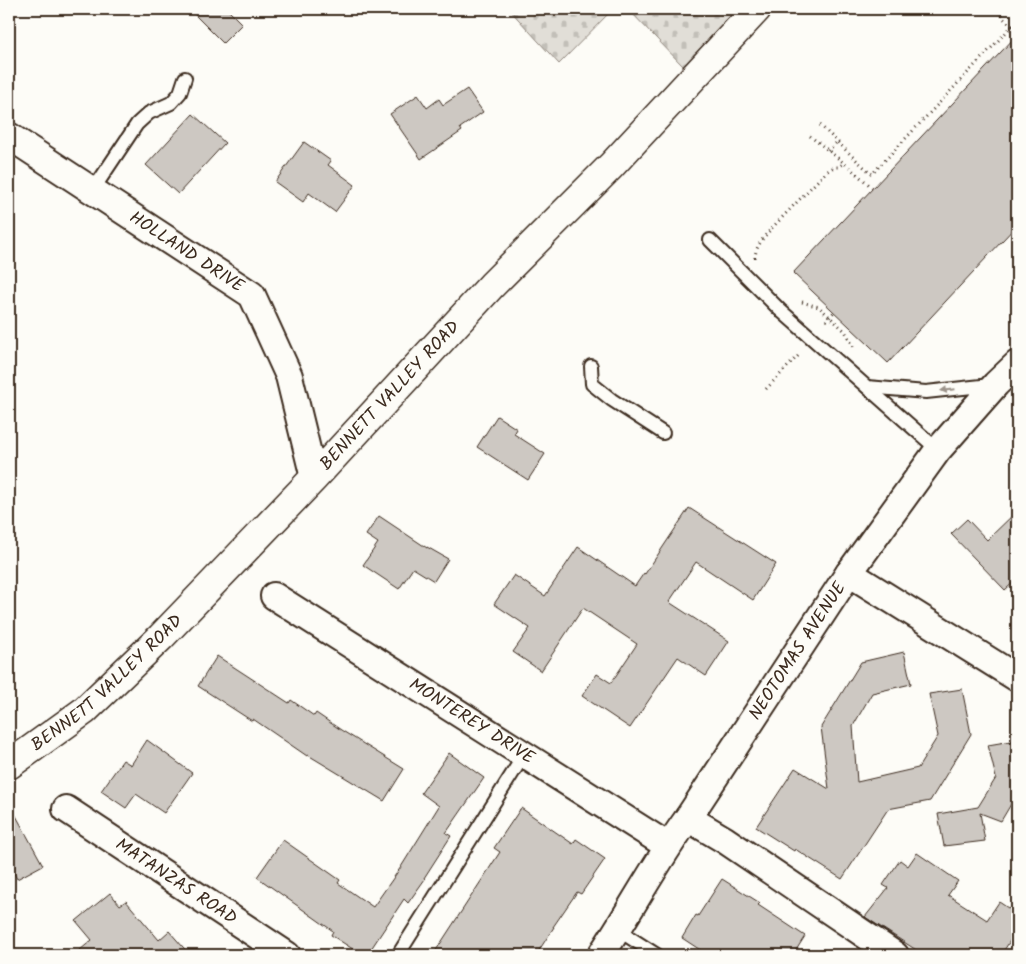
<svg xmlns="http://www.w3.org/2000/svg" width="1026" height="964" font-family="Kalam,sans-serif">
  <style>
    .cemetery { fill: url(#cemetery-stones); stroke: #8e847a }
    .building { fill: #cdc8c2; stroke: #3b2a1e }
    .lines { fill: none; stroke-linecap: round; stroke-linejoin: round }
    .service-casing { stroke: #3b2a1e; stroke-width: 16 }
    .minor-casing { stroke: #3b2a1e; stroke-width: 30 }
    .tertiary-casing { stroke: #3b2a1e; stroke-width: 31 }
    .path { stroke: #3b2a1e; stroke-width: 3; stroke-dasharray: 1 4; stroke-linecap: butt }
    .service { stroke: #fdfcf7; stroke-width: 12 }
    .minor { stroke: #fdfcf7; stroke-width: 26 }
    .tertiary { stroke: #fdfcf7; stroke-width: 28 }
    .oneway { fill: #9c938a }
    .labels { text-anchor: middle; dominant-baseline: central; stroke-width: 4; stroke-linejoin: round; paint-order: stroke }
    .street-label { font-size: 18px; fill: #3b2a1e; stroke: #fdfcf7 }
  </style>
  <defs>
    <pattern id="cemetery-stones" width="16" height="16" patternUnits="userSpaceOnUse" patternTransform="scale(1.25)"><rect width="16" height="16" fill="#e1ded7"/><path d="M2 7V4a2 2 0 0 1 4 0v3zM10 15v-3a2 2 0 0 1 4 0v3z" fill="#c2bfb8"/></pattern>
  </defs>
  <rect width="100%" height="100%" fill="#fdfcf7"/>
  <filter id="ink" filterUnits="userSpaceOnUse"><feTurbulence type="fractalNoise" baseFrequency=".02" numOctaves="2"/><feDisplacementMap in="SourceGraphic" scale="10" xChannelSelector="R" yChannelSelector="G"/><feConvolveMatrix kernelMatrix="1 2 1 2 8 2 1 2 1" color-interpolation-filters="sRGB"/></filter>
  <g filter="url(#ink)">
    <g class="cemetery">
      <path d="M509,9H613L559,64Z"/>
      <path d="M628,9H738L683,66Z"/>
    </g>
    <g class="building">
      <path d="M189,9H227L242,24L223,43Z"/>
      <path d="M1017,35V225L888,363L793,273Z"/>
      <path d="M467,89L483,112L460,128L462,131L421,159L390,114L418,95L427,108L439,99L443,105Z"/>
      <path d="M193,114L225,143L178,194L146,165Z"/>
      <path d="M304,142L331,161L328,165L355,185L335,212L309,193L303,202L275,182Z"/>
      <path d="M497,416L517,429L514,434L545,454L528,480L477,447Z"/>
      <path d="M689,508L776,564L753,600L696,562L669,602L729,641L706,676L678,657L630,728L582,696L597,674L611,683L637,644L583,608L541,671L513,652L530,628L494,604L514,575L545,596L578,547L635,586L644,573L645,574Z"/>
      <path d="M1017,511V579L1005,590L951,534L967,519L987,540Z"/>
      <path d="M379,516L427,548V547L448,559L434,581L413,568L399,589L363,565L378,543L366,535Z"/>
      <path d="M904,652L911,684L872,693L853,726L857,782L918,768L938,736L929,694L962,689L971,734L930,801L888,809L842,879L795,849L794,851L756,827L795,768L829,789L821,727L861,662Z"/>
      <path d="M217,656L289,703L291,700L314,716L316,713L341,730L404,769L384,801L308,755L307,756L253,719L252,721L198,686Z"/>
      <path d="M147,740L192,773L164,813L136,794L126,808L101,791L123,760L131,765Z"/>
      <path d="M1017,740V794L1001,821L980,813L985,841L944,846L938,814L978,807L996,778L988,745Z"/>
      <path d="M449,753L484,778L446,833L451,836L424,878L425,879L408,903L404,899L367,955H362L331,935L333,931L257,877L283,840L340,880L338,883L373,907L401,867L439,806L421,793Z"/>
      <path d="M9,803L43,865L17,879L9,864Z"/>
      <path d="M521,808L573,844L576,839L605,859L581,894L577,892L553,927H554L536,955H433L500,852L494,848Z"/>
      <path d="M917,853L958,881L948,895L987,920L999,902L1017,914V930L1001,955H924L865,917L888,888L883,885L900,860L908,866Z"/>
      <path d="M722,879L760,903L758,905L805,936L793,955H708L682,938L696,915L698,916Z"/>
      <path d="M110,893L120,905L126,901L159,940L169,931L190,955H74L92,940L76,921Z"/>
    </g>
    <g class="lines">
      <g class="service-casing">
        <g id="service">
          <path d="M93,190L137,124L149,113L171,103L180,93L185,78"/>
          <path d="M710,240L780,310L938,450"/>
          <path d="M591,366L592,384L612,400L663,433"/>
          <path d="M867,387L926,392L991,385"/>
          <path d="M618,930L657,955"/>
          <path d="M398,955L524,755"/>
        </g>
      </g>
      <g class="minor-casing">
        <g id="minor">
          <path id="s1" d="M9,136L252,295L289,376L314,478"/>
          <path d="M849,573L1017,678"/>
          <path id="s2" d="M274,596L668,846"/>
          <path id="s3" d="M66,809L287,955"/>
          <path d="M688,818L725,840L895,955"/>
          <path id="s4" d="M601,955C631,910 656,862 688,818L849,573L938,450L996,384L1017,364"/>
        </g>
      </g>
      <g class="tertiary-casing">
        <g id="tertiary">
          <path id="s5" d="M9,765L84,711L161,637L314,478L492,285L611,166L757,9"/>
        </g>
      </g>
      <g class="path">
        <path d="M1012,26L1017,28"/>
        <path d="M820,125L853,157L872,174L1012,26L1002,17L999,9"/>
        <path d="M810,136L844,163L873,188"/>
        <path d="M828,151L838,141"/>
        <path d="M755,258C755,247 764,237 771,229L826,172L834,167H839L844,163"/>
        <path d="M802,302L819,307L845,331L855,349"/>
        <path d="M826,321L834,312"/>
        <path d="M766,389L800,354"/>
      </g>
      <use href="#service" class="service"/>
      <use href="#minor" class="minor"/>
      <use href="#tertiary" class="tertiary"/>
    </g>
    <defs><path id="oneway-solid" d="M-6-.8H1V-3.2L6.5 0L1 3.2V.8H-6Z" transform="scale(1.25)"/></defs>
    <use class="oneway" href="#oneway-solid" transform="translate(948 390) rotate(174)"/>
  </g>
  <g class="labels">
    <g class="street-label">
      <text stroke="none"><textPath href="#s1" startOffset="212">HOLLAND DRIVE</textPath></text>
      <text stroke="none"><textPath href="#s5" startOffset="532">BENNETT VALLEY ROAD</textPath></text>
      <text stroke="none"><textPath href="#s4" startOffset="362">NEOTOMAS AVENUE</textPath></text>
      <text stroke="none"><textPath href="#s5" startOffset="128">BENNETT VALLEY ROAD</textPath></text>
      <text stroke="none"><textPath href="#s2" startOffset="234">MONTEREY DRIVE</textPath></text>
      <text stroke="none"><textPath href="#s3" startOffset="132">MATANZAS ROAD</textPath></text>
    </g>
  </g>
  <rect width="1026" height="964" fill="none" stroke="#fdfcf7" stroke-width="30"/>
  <rect x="15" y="15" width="996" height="934" fill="none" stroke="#3b2a1e" stroke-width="2" filter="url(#ink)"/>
</svg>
